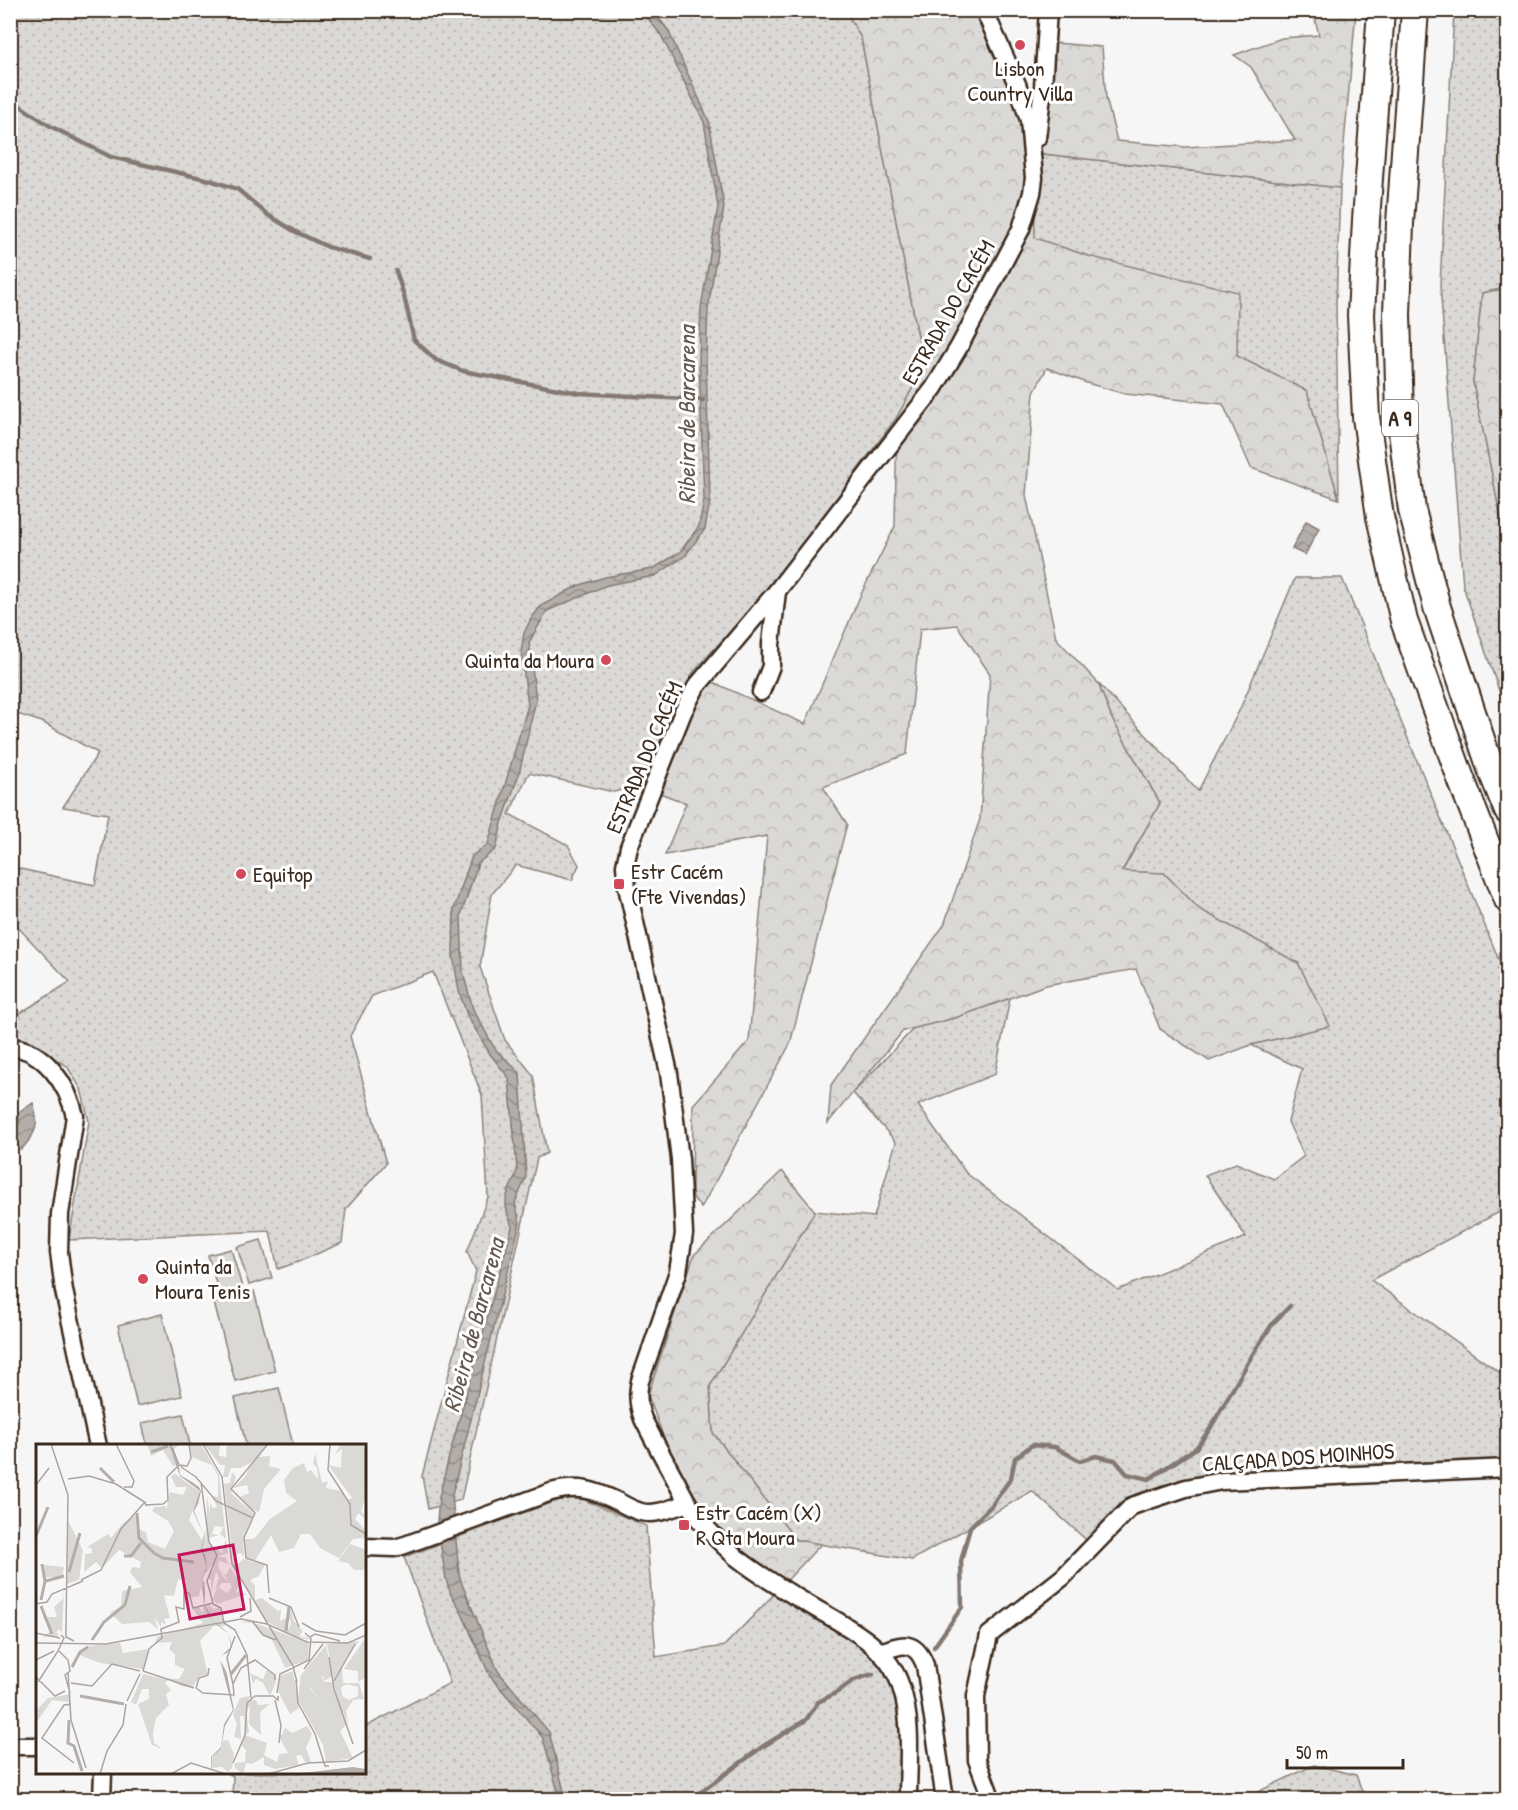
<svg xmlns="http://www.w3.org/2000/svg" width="1518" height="1810" font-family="'Patrick Hand',sans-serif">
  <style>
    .grass { fill: url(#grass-dots); stroke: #8b827a; stroke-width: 1.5 }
    .forest { fill: url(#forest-crowns); stroke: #8b827a; stroke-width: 1.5 }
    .pitch { fill: #dbd9d6; stroke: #8b827a; stroke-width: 1.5 }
    .water { fill: url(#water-waves); stroke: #847972; stroke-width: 1.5 }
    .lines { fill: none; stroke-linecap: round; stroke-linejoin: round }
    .stream { stroke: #847972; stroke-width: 4.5 }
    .minor-casing { stroke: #3b2a1e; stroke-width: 21 }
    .highway-casing { stroke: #3b2a1e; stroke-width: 30 }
    .minor { stroke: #fff; stroke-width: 16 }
    .highway { stroke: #fff; stroke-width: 26 }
    .poi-dot { fill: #d1495b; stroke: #fff; stroke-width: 2 }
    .labels { text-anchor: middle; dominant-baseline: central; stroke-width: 6; stroke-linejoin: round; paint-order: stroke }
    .shield { fill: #fff; stroke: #766a62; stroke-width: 1.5 }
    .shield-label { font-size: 21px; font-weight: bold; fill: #3b2a1e }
    .poi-label { font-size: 22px; fill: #3b2a1e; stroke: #fff; text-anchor: start }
    .street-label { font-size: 22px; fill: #3b2a1e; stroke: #fff }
    .water-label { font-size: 24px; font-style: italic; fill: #65584f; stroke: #fff }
    .inset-river { fill: none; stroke: #b4aeaa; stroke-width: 3 }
    .inset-road { fill: none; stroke: #aca4a0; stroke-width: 1.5 }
    .view { fill: #c2185b; fill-opacity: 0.15; stroke: #c2185b; stroke-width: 3 }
    .inset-edge { fill: none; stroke: #3b2a1e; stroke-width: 3 }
  </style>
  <defs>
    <pattern id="grass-dots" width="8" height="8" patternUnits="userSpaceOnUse" patternTransform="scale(1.5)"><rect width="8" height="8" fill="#dbd9d6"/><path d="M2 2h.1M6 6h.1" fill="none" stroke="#bdbab7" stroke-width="1.8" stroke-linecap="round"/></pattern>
    <pattern id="forest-crowns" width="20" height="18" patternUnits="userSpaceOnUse" patternTransform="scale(1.5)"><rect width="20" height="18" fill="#dbd9d6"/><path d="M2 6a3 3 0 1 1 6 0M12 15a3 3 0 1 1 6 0" fill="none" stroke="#bdbab7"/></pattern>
    <pattern id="water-waves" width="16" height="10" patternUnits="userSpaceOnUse" patternTransform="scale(1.5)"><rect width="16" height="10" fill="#b4aeaa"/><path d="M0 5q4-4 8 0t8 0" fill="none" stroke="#948e8a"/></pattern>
  </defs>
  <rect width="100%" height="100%" fill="#f7f6f6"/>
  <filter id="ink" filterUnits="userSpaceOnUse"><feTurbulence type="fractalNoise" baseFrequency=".0167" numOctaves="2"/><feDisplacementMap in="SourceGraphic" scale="12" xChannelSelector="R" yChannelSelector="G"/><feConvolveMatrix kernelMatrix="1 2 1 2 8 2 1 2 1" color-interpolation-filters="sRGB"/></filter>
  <g filter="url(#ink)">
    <g class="grass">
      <path d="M11,11H846L861,38L924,367L897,417L773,583L693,673L639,785L614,792L529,773L509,814L568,845L579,865L572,880L516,865L492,894L480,967L505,1040L533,1075L547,1153L537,1158L461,1500L428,1509L422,1476L476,1271L467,1252L488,1197L482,1095L433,972L372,996L350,1036L386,1163L346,1209L342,1243L298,1262L278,1269L270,1231L69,1240L89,1121L81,1089L67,1066L39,1049L15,1040L17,1015L70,982L11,920V867L95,885L108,814L63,807L98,753L42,722L11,712Z"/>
      <path d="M1454,11H1507V288L1482,293L1473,382L1507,548V714L1463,586L1440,285Z"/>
      <path d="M1035,153L1340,188L1336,304L1339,499L1307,391L1237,356L1088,256L1034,238Z"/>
      <path d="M1295,578H1342L1508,982L1507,1208L1371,1280L1507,1378V1468L1186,1488L1132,1506L1093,1546L1032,1491L912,1560L796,1540L713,1433L710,1386L815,1211L874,1217L896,1142L853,1093L914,1028L955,1018L1010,998L995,1074L918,1105L966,1173L1118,1290L1246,1237L1205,1175L1236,1163L1274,1179L1304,1156L1288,1122L1302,1069L1251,1045L1329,1026L1298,963L1199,909L1164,873L1122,872L1160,803L1112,719L1098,683L1198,791L1240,709Z"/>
      <path d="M569,1498L585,1500L646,1526L656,1657L724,1646L780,1588L859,1635L897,1677L906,1799L232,1800L233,1776L227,1773L364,1772L365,1723L367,1726L450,1683L404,1557L556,1501Z"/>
      <path d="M1314,1765L1356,1775L1365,1799H1243Z"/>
    </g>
    <g class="forest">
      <path d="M846,11H984L1017,84L1034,162L1035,238L1088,256L1238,292L1237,356L1307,391L1339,499L1251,468L1223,404L1125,394L1087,383L1047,368L1034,392L1026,495L1056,638L1098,683L1112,719L1160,803L1122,871L1164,873L1199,909L1298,963L1330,1026L1251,1045L1209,1061L1160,1029L1136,969L1046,985L955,1018L903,1031L828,1123L831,1085L944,925L980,819L990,674L957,625L920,629L907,754L823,787L847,824L790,1044L701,1208L692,1196L693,1105L749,1041L767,836L665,855L686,803L639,785L693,673L805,724L861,594L895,526L897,417L924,367L861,38Z"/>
      <path d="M1313,11H1356L1340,188L1035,153L1043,87L1055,43L1102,47L1106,98L1117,141L1186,147L1295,140L1251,67L1234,55L1282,38L1319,35Z"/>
      <path d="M1507,288H1508L1507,548L1473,382L1482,293Z"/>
      <path d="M782,1171L815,1211L710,1386L713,1433L796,1540L821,1544L780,1588L688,1503L648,1395L694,1255Z"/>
    </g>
    <g class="pitch">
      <path d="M261,1240L272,1278L249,1285L237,1247Z"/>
      <path d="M231,1249L242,1287L219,1294L208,1255Z"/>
      <path d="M254,1291L275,1371L235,1381L214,1303Z"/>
      <path d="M162,1314L182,1396L137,1406L118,1325Z"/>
      <path d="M279,1388L293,1445H246L235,1398Z"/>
      <path d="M183,1414L190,1445H147L142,1423Z"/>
    </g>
    <g class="water">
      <path d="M642,11H653L668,30L709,121L724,207L708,309L706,360L710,501L705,529L685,556L655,576L607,585L547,611L529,642L536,700L519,774L502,823L496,849L478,863L461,915L463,973L473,1009L495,1049L520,1073L526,1177L515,1203L520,1223L452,1495L459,1574L462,1584L498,1671L549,1732L566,1799H560L543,1738L490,1676L459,1607L451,1595L446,1579L437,1522L439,1497L449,1457L512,1227C510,1219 505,1210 506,1202C506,1190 516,1181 517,1169L509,1078L490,1054L467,1015L459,991L453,955L454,909L472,856L488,844L528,705L521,652L524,633L531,619L541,606L577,586L605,577L653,569L680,552L699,526L704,501L699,360L701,308L718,207L704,122L661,35Z"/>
      <path d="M1306,521L1319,528L1305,555L1292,549Z"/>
      <path d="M33,1103C40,1126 36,1133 21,1150L11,1136L17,1129L20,1121L17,1114Z"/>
    </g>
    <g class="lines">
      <g class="stream">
        <path d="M10,99L50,126L111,157L210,180L237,189L268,215L296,232L328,247L370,259"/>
        <path d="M396,271L404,296L414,340L436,360L463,371L579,393L703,400"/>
        <path d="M934,1647L962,1607L961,1561L970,1527L992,1505L1011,1478L1015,1458L1032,1445L1055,1447L1080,1461L1096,1456L1115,1460L1127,1474L1149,1479L1196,1448L1210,1429L1254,1352L1273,1323L1290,1306"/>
        <path d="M690,1800L762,1747L806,1720L818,1702L836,1693L854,1680L873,1674"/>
      </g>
      <g class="minor-casing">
        <g id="minor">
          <path d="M1037,138L1043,87L1048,10"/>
          <path d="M761,692L771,666V644L777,591"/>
          <path d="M10,1047C45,1049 68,1086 75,1116L60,1214L59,1252L64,1291L98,1446"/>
          <path d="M364,1547L395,1548L405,1545L551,1492C579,1485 594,1490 619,1502C626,1506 634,1510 641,1512C656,1516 674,1507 688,1503"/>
          <path d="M880,1652C902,1644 915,1639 925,1665L945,1800"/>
          <path d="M10,1746H38"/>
          <path d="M102,1800L103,1772"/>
          <path d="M908,1800C908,1762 913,1723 901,1687C888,1644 843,1625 808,1604C784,1590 759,1575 736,1557C723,1545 709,1532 698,1518C688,1506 682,1492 675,1479C664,1459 653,1439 643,1419C638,1406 637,1394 640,1381L678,1272L684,1234L680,1159L669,1073L627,887L625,866L629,847L683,712L696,687L777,591L934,388L959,347L1021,229L1032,193L1034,178L1029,120L1017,84L984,10"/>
          <path d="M992,1800L977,1760L976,1696L989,1635L1063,1577L1132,1506L1186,1488L1222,1481L1508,1468"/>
        </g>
      </g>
      <g class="highway-casing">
        <g id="highway">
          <path d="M1381,10L1366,220L1361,315L1366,417L1380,517L1404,621L1461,779L1508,900"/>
          <path d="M1415,10L1400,223L1397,315L1400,416L1412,510L1437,607L1491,769L1508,811"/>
        </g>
      </g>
      <use href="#minor" class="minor"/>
      <use href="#highway" class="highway"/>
    </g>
  </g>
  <g class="poi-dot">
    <circle cx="1020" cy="45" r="6"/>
    <circle cx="606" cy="660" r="6"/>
    <circle cx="241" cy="874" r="6"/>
    <rect x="613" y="878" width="12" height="12" rx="3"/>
    <circle cx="143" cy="1279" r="6"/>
    <rect x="678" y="1519" width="12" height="12" rx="3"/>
  </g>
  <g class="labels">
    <rect class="shield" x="1382" y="400" width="36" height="36" rx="4.5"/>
    <g class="shield-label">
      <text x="1400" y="418">A 9</text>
    </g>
    <g class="poi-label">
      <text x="1020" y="68" text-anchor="middle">Lisbon<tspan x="1020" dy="25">Country Villa</tspan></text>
      <text x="594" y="660" text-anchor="end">Quinta da Moura</text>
      <text x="631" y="871">Estr Cacém<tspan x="631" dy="25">(Fte Vivendas)</tspan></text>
      <text x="253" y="874">Equitop</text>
      <text x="155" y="1266">Quinta da<tspan x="155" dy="25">Moura Tenis</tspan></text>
      <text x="696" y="1512">Estr Cacém (X)<tspan x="696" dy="25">R Qta Moura</tspan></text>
    </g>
    <g class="street-label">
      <text transform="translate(948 312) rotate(-60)">ESTRADA DO CACÉM</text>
      <text transform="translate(644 757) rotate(-67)">ESTRADA DO CACÉM</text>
      <text transform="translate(1298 1457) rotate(-4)">CALÇADA DOS MOINHOS</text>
    </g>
    <g class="water-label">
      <text transform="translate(686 415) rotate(-90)">Ribeira de Barcarena</text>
      <text transform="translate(473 1325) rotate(-75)">Ribeira de Barcarena</text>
    </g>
  </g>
  <g transform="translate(36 1444)">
    <rect width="330" height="330" fill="#f7f6f6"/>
    <path d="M111,0H144L135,8L142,21L137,22L127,6L115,12ZM153,0H165L183,31L190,95L184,90L187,83L179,82L174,71V59L177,64L181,63L176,52L182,53V32L176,21L156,13ZM168,0H184L183,12L190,13L191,0H231L223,13L234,12L233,22L245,25L228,45L223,68L214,65L204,53L213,49L211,41L197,44L209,33L216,18L204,24H195L192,33H187L189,21H184ZM305,0H315V35L330,48L325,67L330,75L322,69L319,75L330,87V94L317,95L303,114L284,104L274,90H265L258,104L243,108L235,91L218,118L210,116L208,95H218L234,75L261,57L250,49L248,36L257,24L268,19L271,28L275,26L282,35L281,23L277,20L279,9L286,39L292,37L290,44L305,47L312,56L316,54L292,21L305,24L306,5L299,10ZM196,28L200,33L195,49L218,70L207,95L208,113L205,109L197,112L200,122L207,115L229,120L223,132L214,136L219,141V156L226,154L242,167L245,165L244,177L250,174L252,186L255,180L251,169L255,165L258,177L267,187L263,192L271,194L268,189L274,196L258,192L230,177L198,122L188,40L194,39ZM139,30L164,48L153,76L166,96L169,86L170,100L178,118L166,136L169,138V161L165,143L163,152L153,154L148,142L151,137L142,135L138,152L128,151L134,174L128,175L130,181L125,178V183L118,173L122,185L113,178L86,180L74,169L85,162L86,147L106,143L94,128L96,123L104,124L105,118L83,106L66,124L60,118L48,128L49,110L56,109V105L51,103L72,90L75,94L86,80L102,69V85L110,88L112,98L129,105L138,87L132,77L116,67L119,63L130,62V68L134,48L147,51L151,43H140L135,32ZM32,77L47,106L43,136L31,140ZM194,123L204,139L200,148L211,150L181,160L177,155L182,141L185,140L183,144L191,149L196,143L186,128L190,131ZM28,144L26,189L23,185L20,188L23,192L6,193L15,187L7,173H21L18,163L27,155ZM173,160L177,165L184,163L189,182H178L164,197L172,230L164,232L156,244L145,242L130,234L143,235L149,225L139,221V210L133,205L136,198L119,199L121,193L167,179L157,165L163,163L167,169V163ZM213,177L273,199L272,216L249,224L236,196L224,189L217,179L203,178ZM330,193V233L322,238V227L308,225ZM84,199L87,209L112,205L107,225L64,219L41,210L52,202ZM231,226L239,231L240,238L234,252L227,239L220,235L217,240L214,229L227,235ZM107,230L132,236L129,239L135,246L130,250L133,261L120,274L117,289L118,299L126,305L116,301L102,260L113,255V245H106L100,261L95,258ZM307,239H323L328,255L317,256L310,267L303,249ZM311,240L322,243V252L313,256L306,252L305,243ZM271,282L276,290L270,304L275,318H269L265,311L260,312L263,321L239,325L228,321V313L216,320L210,319L207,330L199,324L198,319L209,318L210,306L205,301L209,291L231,299L228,311L241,318L243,310L252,309L242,291H246L249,284L256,289Z" fill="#dbd9d6" fill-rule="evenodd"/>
    <path d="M315,0H330V48L315,35ZM171,52L175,74L180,78L176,90L183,91L173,94V98L186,109L190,95L192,109L181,113H189L193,120L183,117L182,122L188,134L196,139H186L179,145L183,134L180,127L175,149V136L171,134L178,124L170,100ZM330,52L325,67L330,73L321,66L319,77L330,87V94L318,90L313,95L304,86L307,77L313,76L316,62ZM314,100L330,106V126H318L312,119L302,117ZM8,121L28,123L26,133H9ZM323,197L306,222L307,240L303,249L310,264L312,282L299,245L291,200ZM290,201L296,232L287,238L288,233L279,232L274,244L280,252L297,245L303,253L310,281L304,287L317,314L290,318L287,301L262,256L265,231ZM214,252L213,256H220L222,261L234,260L224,268L225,291L213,280L214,262L210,267L213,288L209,291L208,272H204L205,295L198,293L201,280L197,270L204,254Z" fill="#dbd9d6"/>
    <path d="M35,250L33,258L16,256L0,279V267L12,254ZM192,296L198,310L196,324L192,328L186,323L175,324L177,311L185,306L187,297Z" fill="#dbd9d6"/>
    <path d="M257,227L263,264L254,270L242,247L244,232ZM285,231L288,238H297V245L281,253L273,241L277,233Z" fill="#dbd9d6"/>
    <path d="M133,0L138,5L143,23L144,31L156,38L163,43L165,47L162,60L158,67L168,92V94L166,105L169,111L170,114L171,124V126L166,130L169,149L168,161L173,168L176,177L183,181L193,190L196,203L195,204L191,209L186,211L184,216L189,225L191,230L198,266L189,282L185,305L176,313L175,330V313L185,303L188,280L197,266L184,216L186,211L195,203L193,190L176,177L168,162L166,130L171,124L165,105L168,92L157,67L164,47L144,32ZM317,323L330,325V330H258Z" fill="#b4aeaa"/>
    <path class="inset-river" d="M115,8L132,2M64,24L78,38M101,69L103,94L118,109L127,114L158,118M0,92L12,63M88,112H95L105,99M33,128L44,89M10,137L28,132M5,156L9,137L6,120M5,162L16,190M250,187L253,163M56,196L68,178L89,161L94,142M36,223L44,208L52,203M195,230L210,211M44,252L88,260M33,276L32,299L38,302L46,327"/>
    <path class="inset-road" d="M15,0L32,51L30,183M80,0L98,37L96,43H88M134,0L143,20M167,0L186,33L196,120L257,222L261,238M232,0L195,45L219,69L208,94L210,114L231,121L233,149M242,0H266M294,0L292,26L314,60L315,81L330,90M147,22L143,21L151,22L155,14L153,0M145,23L160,33L180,57L217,74M32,35L53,32L80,40L110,59M165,38L173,98L181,111L171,137L177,159M0,41L13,24M109,61L127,60L132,56L131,33L143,21M45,136L65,126L85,85L108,59L112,62M233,154L255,163L263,183M0,160L11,158L16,150L47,137M177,160L185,164L188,179L199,186L211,211L215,254M204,173L215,167L214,154M216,177L227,191L240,196M266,179L280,187L309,191L330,179M30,182V193L38,197M0,189L24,194M274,193L279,190L304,197M0,199L70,200L205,175L231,180L271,198L312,199L330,191M23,207L32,216L34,227L29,231L34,249M293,213L298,245L317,300M0,216L18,207M268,225L287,200M107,227L113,205L126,194L125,185L143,178L140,163L148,165V148L153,149L157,164L177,159M107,227L158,244M32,228L35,276L50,324M0,233L19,252L29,247M260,236L262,259L279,290L289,322H293M298,237L319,200M2,238L22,207L28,194L25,191M35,239L56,242L76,220L104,227M197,240L191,214L199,192M160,244L167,249L198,251L197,240L205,224L219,216L239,231V236M160,244L163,234L172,231L173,224M241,249L244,230L273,216L275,194L269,189M239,256L245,281L243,299M91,257L104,230M35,260L28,261L6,294L38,319M197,319L209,291L211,259L219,252H237L242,256V252M64,330L71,307L87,281L90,260M135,330L155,319L190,330M232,330L272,319L312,317L330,306"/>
    <path class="view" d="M197,101L208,165L154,175L143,111Z"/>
    <rect width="330" height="330" class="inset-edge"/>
  </g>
  <rect width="1518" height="1810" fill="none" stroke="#fff" stroke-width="36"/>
  <rect x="18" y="18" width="1482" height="1774" fill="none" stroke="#3b2a1e" stroke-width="2" filter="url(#ink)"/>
  <path d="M1287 1759v9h116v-9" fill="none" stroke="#3b2a1e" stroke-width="3"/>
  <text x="1296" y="1759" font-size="18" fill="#3b2a1e" stroke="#ffffff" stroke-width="4.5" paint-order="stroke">50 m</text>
</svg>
